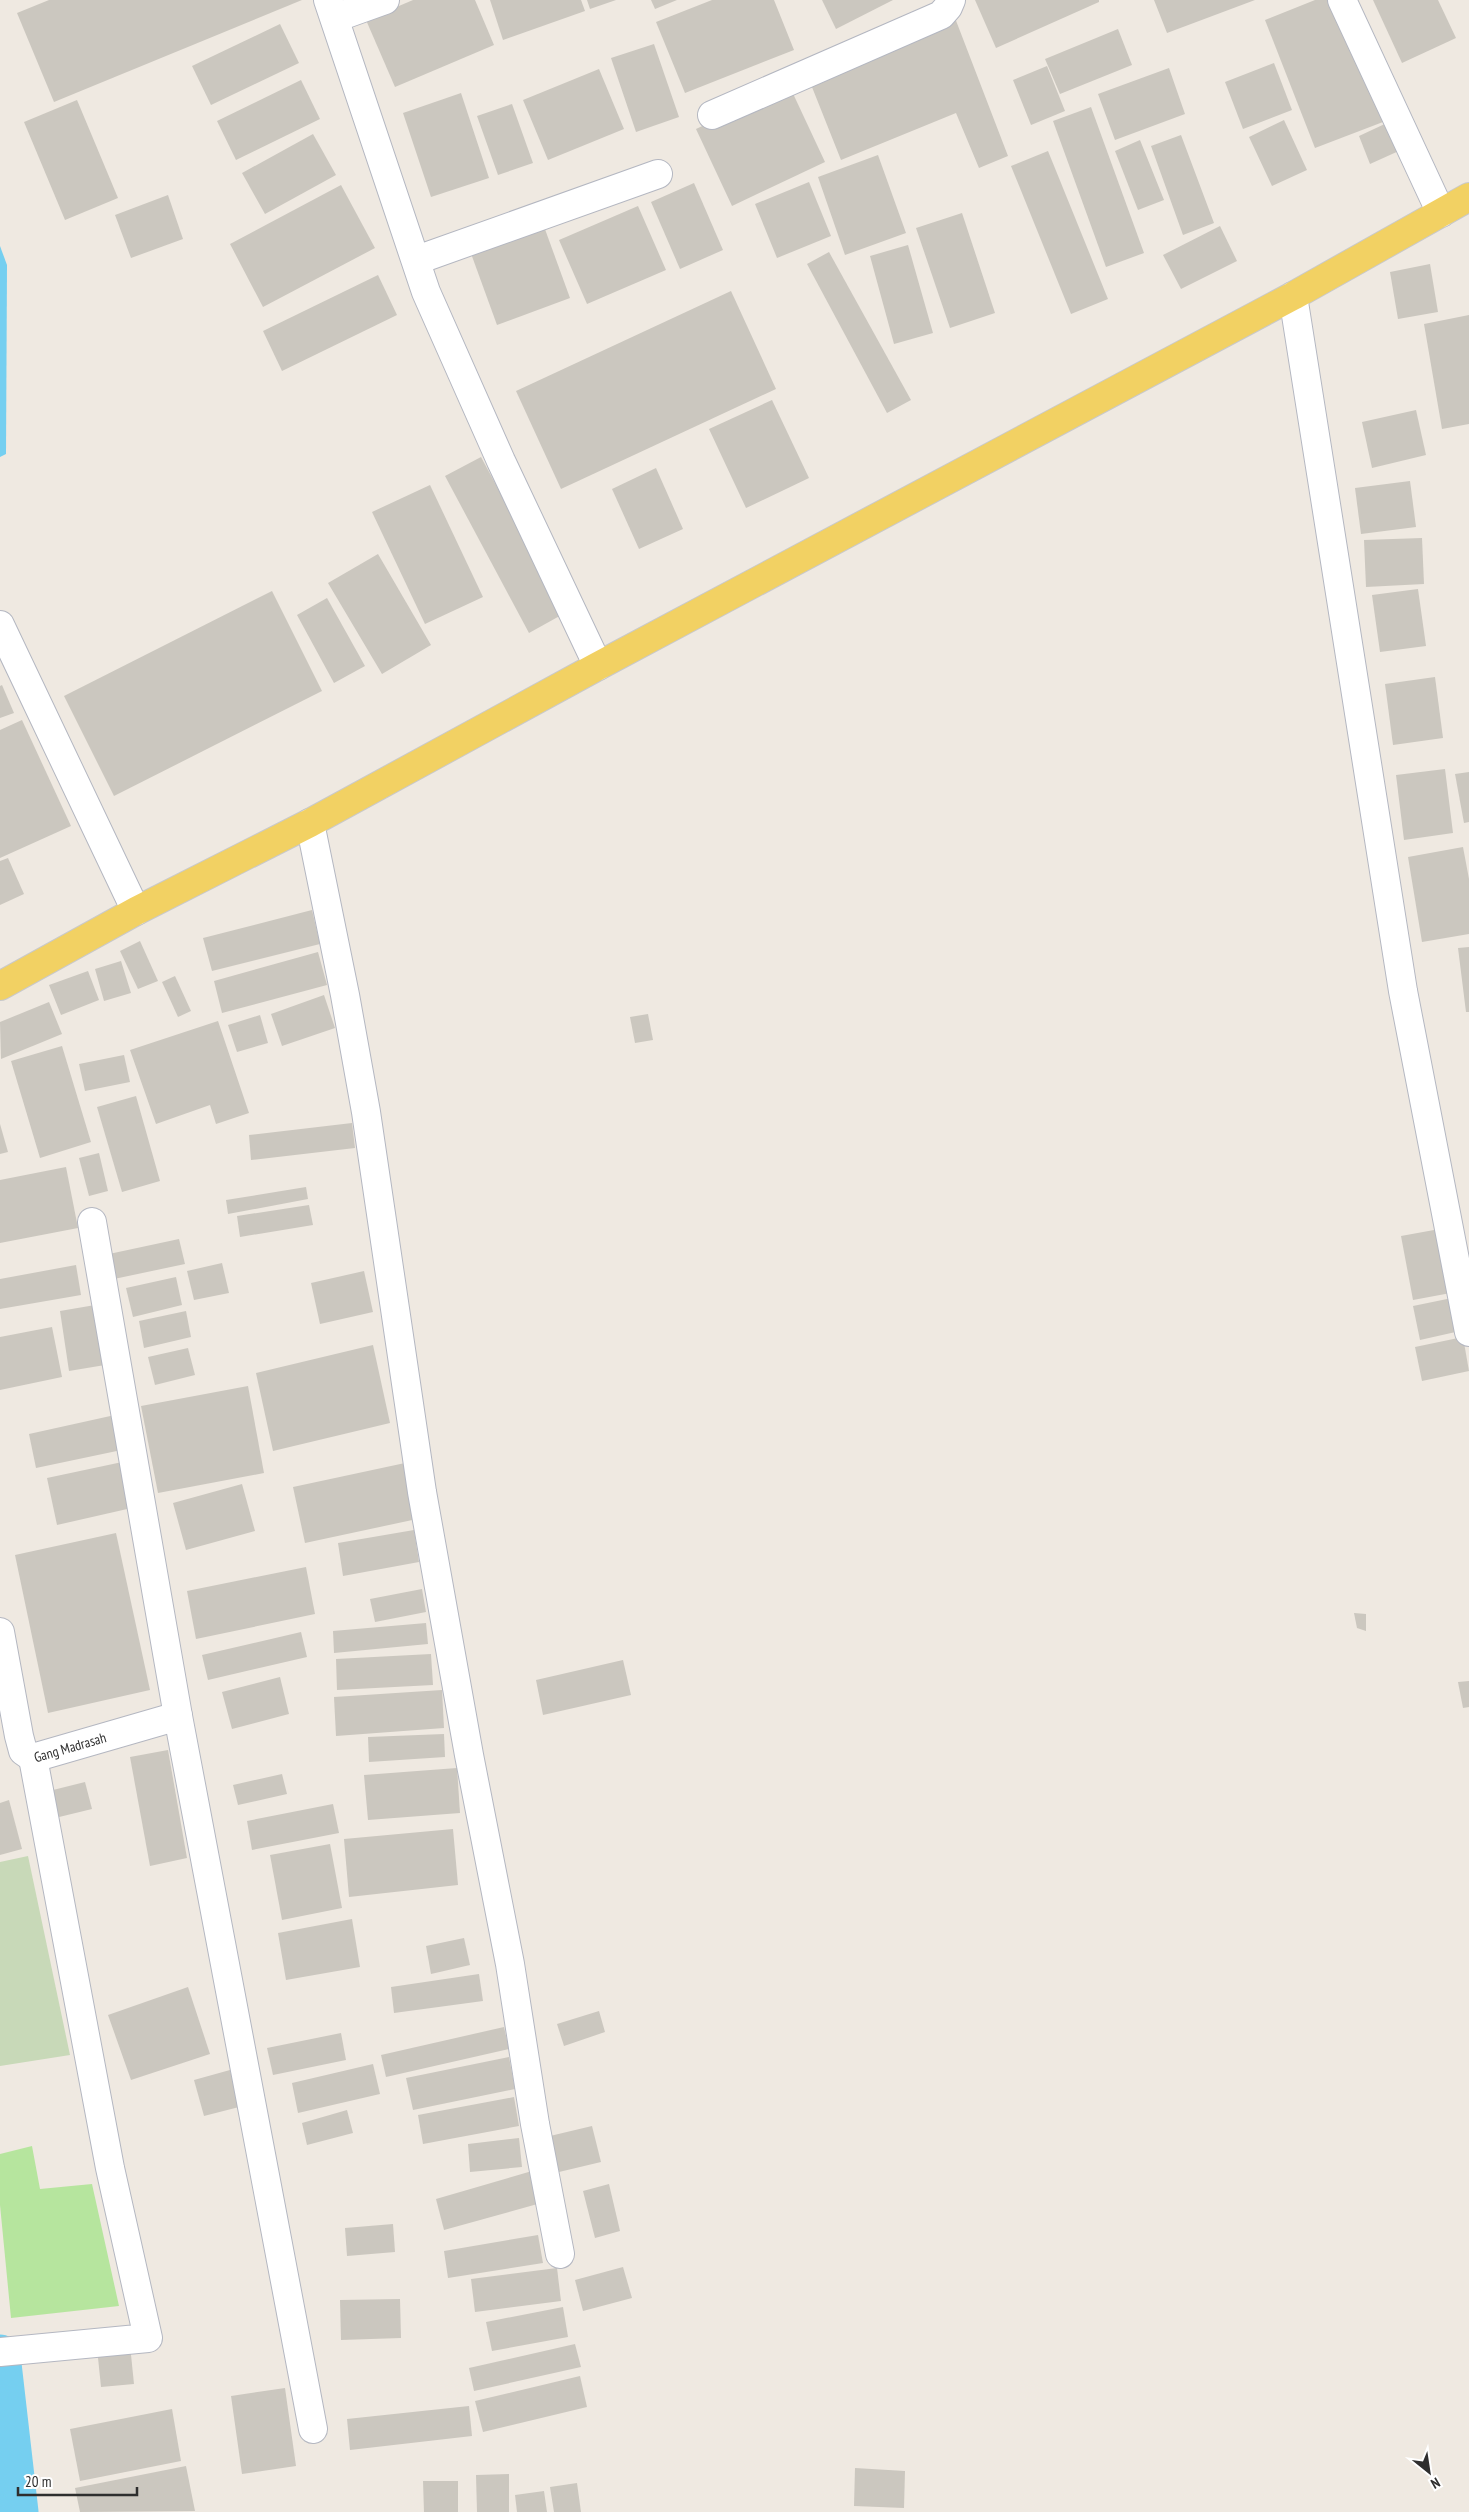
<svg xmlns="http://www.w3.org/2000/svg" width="1469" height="2512" font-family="'PT Sans Narrow',sans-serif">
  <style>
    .green { fill: #b6e59e }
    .cemetery { fill: #c8d9b8 }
    .water { fill: #75cff0 }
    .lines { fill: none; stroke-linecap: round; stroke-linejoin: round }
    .canal { stroke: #75cff0; stroke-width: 41 }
    .building { fill: #cbc7bf }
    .minor-casing { stroke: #b4b7c1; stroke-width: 30 }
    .major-casing { stroke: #c9c9c9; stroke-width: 30 }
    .minor { stroke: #fff; stroke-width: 28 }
    .major { stroke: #f2d163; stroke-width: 28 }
    .labels { text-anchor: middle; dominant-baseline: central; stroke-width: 5; stroke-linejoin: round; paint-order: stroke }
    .street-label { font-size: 14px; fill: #2e2e2e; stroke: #fff }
  </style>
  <rect width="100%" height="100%" fill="#efe9e1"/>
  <path class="green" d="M32,2146L40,2189L92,2184L119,2306L11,2318L0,2205V2154Z"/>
  <path class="cemetery" d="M28,1856L70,2055L0,2066V1862Z"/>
  <path class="water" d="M0,246L7,265L6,454L0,457Z"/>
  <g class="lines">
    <path class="canal" d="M0,2355L18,2512"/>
  </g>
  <g class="building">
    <path d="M49,0H302L54,102L17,13Z"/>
    <path d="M413,0H475L494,45L395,87L366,20Z"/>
    <path d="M490,0H581L585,11L503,40Z"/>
    <path d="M587,0H616L590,9Z"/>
    <path d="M651,0H677L655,9Z"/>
    <path d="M712,0H774L794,50L685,93L656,22Z"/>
    <path d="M822,0H893L836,29Z"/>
    <path d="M975,0H1099V2L996,48Z"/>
    <path d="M1154,0H1255L1167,33Z"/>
    <path d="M1315,0H1335L1383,122L1315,148L1265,20Z"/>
    <path d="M1373,0H1438L1456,38L1402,63Z"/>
    <path d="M955,18L1008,156L979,168L956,113L841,160L808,77Z"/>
    <path d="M280,24L299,63L211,105L192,66Z"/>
    <path d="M1118,29L1132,65L1060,94L1045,59Z"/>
    <path d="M654,44L679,117L636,132L611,58Z"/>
    <path d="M1274,63L1292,110L1243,129L1225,82Z"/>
    <path d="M1047,66L1065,111L1031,125L1013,80Z"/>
    <path d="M1169,68L1185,114L1115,140L1098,94Z"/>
    <path d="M599,69L624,129L548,160L523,100Z"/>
    <path d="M301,80L320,119L236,160L217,121Z"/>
    <path d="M789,85L825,162L732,206L696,129Z"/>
    <path d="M461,93L489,178L431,197L403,113Z"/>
    <path d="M77,100L118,198L65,220L24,122Z"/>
    <path d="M512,104L533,163L498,175L477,116Z"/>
    <path d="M1091,107L1144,253L1106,267L1053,121Z"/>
    <path d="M1284,120L1307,170L1272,186L1249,137Z"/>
    <path d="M1389,122L1401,150L1370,164L1359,136Z"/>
    <path d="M313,134L336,175L265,214L242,173Z"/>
    <path d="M1181,135L1214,223L1183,235L1151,146Z"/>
    <path d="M1140,140L1164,200L1138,210L1115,151Z"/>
    <path d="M1048,151L1108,299L1071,314L1011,166Z"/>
    <path d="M878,155L906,233L845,255L818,177Z"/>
    <path d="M809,182L831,236L777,258L755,204Z"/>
    <path d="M694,183L723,250L680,269L651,202Z"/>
    <path d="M341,185L375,248L263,307L230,244Z"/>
    <path d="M168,195L183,239L131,258L115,215Z"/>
    <path d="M638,206L666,270L587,304L559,240Z"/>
    <path d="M962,213L995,313L950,328L916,228Z"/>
    <path d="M542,221L570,298L497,325L469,248Z"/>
    <path d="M1220,226L1237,261L1181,289L1163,255Z"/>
    <path d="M908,245L933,333L894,344L870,256Z"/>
    <path d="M829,252L911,400L887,413L807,264Z"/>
    <path d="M1430,264L1438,312L1398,319L1390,272Z"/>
    <path d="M378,275L397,315L282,371L263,331Z"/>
    <path d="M731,291L776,389L561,489L516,391Z"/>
    <path d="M1469,315V424L1442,429L1424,324Z"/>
    <path d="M772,400L809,478L746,508L709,429Z"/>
    <path d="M1416,410L1426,455L1372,468L1362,422Z"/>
    <path d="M481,457L565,613L529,633L445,476Z"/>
    <path d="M656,468L683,529L639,549L612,489Z"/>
    <path d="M1410,481L1416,527L1361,534L1355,488Z"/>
    <path d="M430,485L483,597L425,624L372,512Z"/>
    <path d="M1422,538L1424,584L1366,587L1364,540Z"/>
    <path d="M378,554L431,645L382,674L328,583Z"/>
    <path d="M1418,589L1426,646L1380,652L1372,595Z"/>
    <path d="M272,591L322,691L114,796L64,696Z"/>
    <path d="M327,598L365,666L334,683L297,615Z"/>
    <path d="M1435,677L1443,738L1393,745L1385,684Z"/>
    <path d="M2,685L14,713L0,718V686Z"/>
    <path d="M22,720L71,826L0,858V730Z"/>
    <path d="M1445,769L1453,833L1404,840L1396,775Z"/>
    <path d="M1469,772V822L1464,823L1455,774Z"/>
    <path d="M1463,847L1469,879V934L1422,942L1408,857Z"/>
    <path d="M8,858L24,894L0,905V861Z"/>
    <path d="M312,910L320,944L212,971L203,938Z"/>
    <path d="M140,941L158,981L138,989L120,951Z"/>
    <path d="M1469,947V1012H1466L1458,948Z"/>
    <path d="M318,952L327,985L222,1013L214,981Z"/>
    <path d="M121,961L131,993L104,1001L95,969Z"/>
    <path d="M88,971L99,1000L61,1015L49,985Z"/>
    <path d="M175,976L191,1011L178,1017L162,982Z"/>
    <path d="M324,995L335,1028L282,1046L271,1014Z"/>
    <path d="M49,1002L62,1034L1,1059L0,1022Z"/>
    <path d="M648,1014L653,1040L635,1043L630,1017Z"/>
    <path d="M260,1015L268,1043L237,1052L228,1025Z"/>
    <path d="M218,1021L249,1113L216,1124L210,1105L156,1124L130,1050Z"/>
    <path d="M62,1046L91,1142L40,1158L11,1061Z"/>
    <path d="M124,1055L130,1082L85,1091L79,1064Z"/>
    <path d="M136,1096L160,1181L122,1192L97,1107Z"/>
    <path d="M352,1123L355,1148L251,1160L249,1135Z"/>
    <path d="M0,1124L8,1152L0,1154Z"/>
    <path d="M99,1153L108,1191L89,1196L79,1158Z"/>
    <path d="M66,1167L78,1228L0,1243V1180Z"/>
    <path d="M306,1187L308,1199L228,1214L226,1200Z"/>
    <path d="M309,1205L313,1225L240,1237L237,1216Z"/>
    <path d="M1445,1228L1456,1292L1413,1300L1401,1236Z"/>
    <path d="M179,1239L185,1264L114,1279L109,1254Z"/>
    <path d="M222,1263L229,1293L194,1300L187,1271Z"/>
    <path d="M76,1265L81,1295L0,1309V1279Z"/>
    <path d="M364,1271L373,1312L320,1324L311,1283Z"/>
    <path d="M176,1277L182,1305L133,1317L126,1288Z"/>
    <path d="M1452,1298L1460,1331L1420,1340L1413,1306Z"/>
    <path d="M101,1304L111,1364L69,1371L60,1311Z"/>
    <path d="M186,1311L191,1337L144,1348L139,1321Z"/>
    <path d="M52,1327L62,1377L0,1390V1337Z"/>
    <path d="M1463,1337L1469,1371L1422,1381L1415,1347Z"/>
    <path d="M373,1345L390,1423L273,1451L256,1373Z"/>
    <path d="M188,1348L195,1375L155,1385L148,1357Z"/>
    <path d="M248,1386L264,1473L158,1493L141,1406Z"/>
    <path d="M124,1413L131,1448L36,1468L29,1434Z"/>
    <path d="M127,1461L136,1507L57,1525L47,1478Z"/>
    <path d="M405,1463L417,1519L305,1543L293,1487Z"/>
    <path d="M242,1484L255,1531L186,1550L173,1503Z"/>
    <path d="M414,1530L419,1562L343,1576L338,1543Z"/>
    <path d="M116,1533L150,1690L48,1713L15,1555Z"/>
    <path d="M306,1567L315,1614L196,1639L187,1591Z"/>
    <path d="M422,1589L426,1612L375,1622L370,1599Z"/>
    <path d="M1354,1613L1366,1614V1631L1357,1628Z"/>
    <path d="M426,1623L428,1644L334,1653L333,1631Z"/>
    <path d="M301,1632L307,1657L208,1680L202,1655Z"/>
    <path d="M431,1654L433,1685L337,1690L336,1659Z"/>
    <path d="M623,1660L631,1695L543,1715L536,1680Z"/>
    <path d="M280,1677L289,1714L232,1729L222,1692Z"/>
    <path d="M1469,1681V1707L1463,1708L1458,1682Z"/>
    <path d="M442,1690L444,1728L336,1736L334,1697Z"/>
    <path d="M444,1734L445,1757L369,1762L368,1737Z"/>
    <path d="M168,1750L187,1858L150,1866L130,1757Z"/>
    <path d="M457,1768L460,1813L368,1820L364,1775Z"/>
    <path d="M282,1774L287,1794L238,1805L233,1785Z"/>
    <path d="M85,1782L92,1809L55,1818L49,1791Z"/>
    <path d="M9,1800L22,1849L0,1855V1803Z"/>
    <path d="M333,1804L339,1833L252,1850L247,1821Z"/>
    <path d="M453,1829L458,1885L349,1897L344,1839Z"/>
    <path d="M330,1844L342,1908L282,1920L270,1855Z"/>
    <path d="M352,1919L360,1967L286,1980L278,1933Z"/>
    <path d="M464,1938L470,1965L431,1974L426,1946Z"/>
    <path d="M479,1974L483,2001L394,2013L391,1987Z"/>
    <path d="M188,1987L210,2054L131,2080L108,2015Z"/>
    <path d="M599,2011L605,2032L564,2046L557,2024Z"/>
    <path d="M504,2027L509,2049L386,2077L381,2055Z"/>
    <path d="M341,2033L346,2060L273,2075L267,2048Z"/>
    <path d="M509,2057L515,2089L413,2110L406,2078Z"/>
    <path d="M373,2064L380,2094L298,2113L292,2083Z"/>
    <path d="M230,2070L239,2107L204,2116L194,2080Z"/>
    <path d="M514,2097L519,2126L423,2144L418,2115Z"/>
    <path d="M347,2110L353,2133L307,2145L302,2123Z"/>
    <path d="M592,2126L601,2162L559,2172L550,2136Z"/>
    <path d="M519,2138L522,2167L470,2172L468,2144Z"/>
    <path d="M532,2171L541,2203L444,2230L436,2199Z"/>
    <path d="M609,2184L620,2231L595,2238L583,2191Z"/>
    <path d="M393,2224L395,2252L347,2256L345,2228Z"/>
    <path d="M538,2235L543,2263L448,2278L444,2251Z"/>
    <path d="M623,2267L632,2298L583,2311L575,2280Z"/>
    <path d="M557,2268L561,2301L475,2312L471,2279Z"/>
    <path d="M400,2299L401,2338L341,2340L340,2300Z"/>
    <path d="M563,2307L568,2337L492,2351L486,2322Z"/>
    <path d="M575,2344L581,2367L474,2391L469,2368Z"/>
    <path d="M130,2345L134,2384L101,2387L97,2348Z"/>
    <path d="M580,2376L587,2407L483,2432L475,2401Z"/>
    <path d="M285,2388L296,2466L242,2474L231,2396Z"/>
    <path d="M469,2406L472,2436L350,2450L347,2419Z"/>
    <path d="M172,2409L181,2461L80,2481L70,2429Z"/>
    <path d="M186,2466L195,2511L80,2512L75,2488Z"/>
    <path d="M855,2468L905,2471L904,2508L854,2506Z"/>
    <path d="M509,2474V2512H477L476,2475Z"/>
    <path d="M423,2481H458V2512H424Z"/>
    <path d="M577,2483L581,2512H554L550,2487Z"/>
    <path d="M544,2491L547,2512H517L515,2495Z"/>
  </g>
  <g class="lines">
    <g class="minor-casing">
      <g id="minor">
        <path d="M328,0L426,292L501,461L598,666"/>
        <path d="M1342,0L1441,213"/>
        <path d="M335,18L385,0"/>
        <path d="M712,115L941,15L948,7L951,0"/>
        <path d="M417,260L658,174"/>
        <path d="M1293,296L1403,991L1469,1332"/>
        <path d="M0,625L136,911"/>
        <path d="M310,823L345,995L366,1112L422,1492L469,1755L510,1964L535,2124L560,2254"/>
        <path d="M92,1222L178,1716L313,2429"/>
        <path id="s1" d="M0,1632L19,1736L23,1751L33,1758L178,1716"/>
        <path d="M0,2352L148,2338L110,2168L33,1758"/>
      </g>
    </g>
    <g class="major-casing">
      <path id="major" d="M0,986L136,911L310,823L598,666L1293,296L1469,197"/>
    </g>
    <use href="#minor" class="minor"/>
    <use href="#major" class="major"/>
  </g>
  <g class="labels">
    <g class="street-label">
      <text stroke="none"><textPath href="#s1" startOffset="172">Gang Madrasah</textPath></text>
    </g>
  </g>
  <g transform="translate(1429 2472) rotate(150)" stroke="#ffffff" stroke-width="4" paint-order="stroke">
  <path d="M0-4L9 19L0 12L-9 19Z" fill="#2e2e2e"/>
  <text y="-8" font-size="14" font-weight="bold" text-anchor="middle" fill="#2e2e2e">N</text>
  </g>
  <path d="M18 2487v8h119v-8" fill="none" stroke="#2e2e2e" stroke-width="2.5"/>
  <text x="25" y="2487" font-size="15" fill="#2e2e2e" stroke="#ffffff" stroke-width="4" paint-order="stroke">20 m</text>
</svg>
